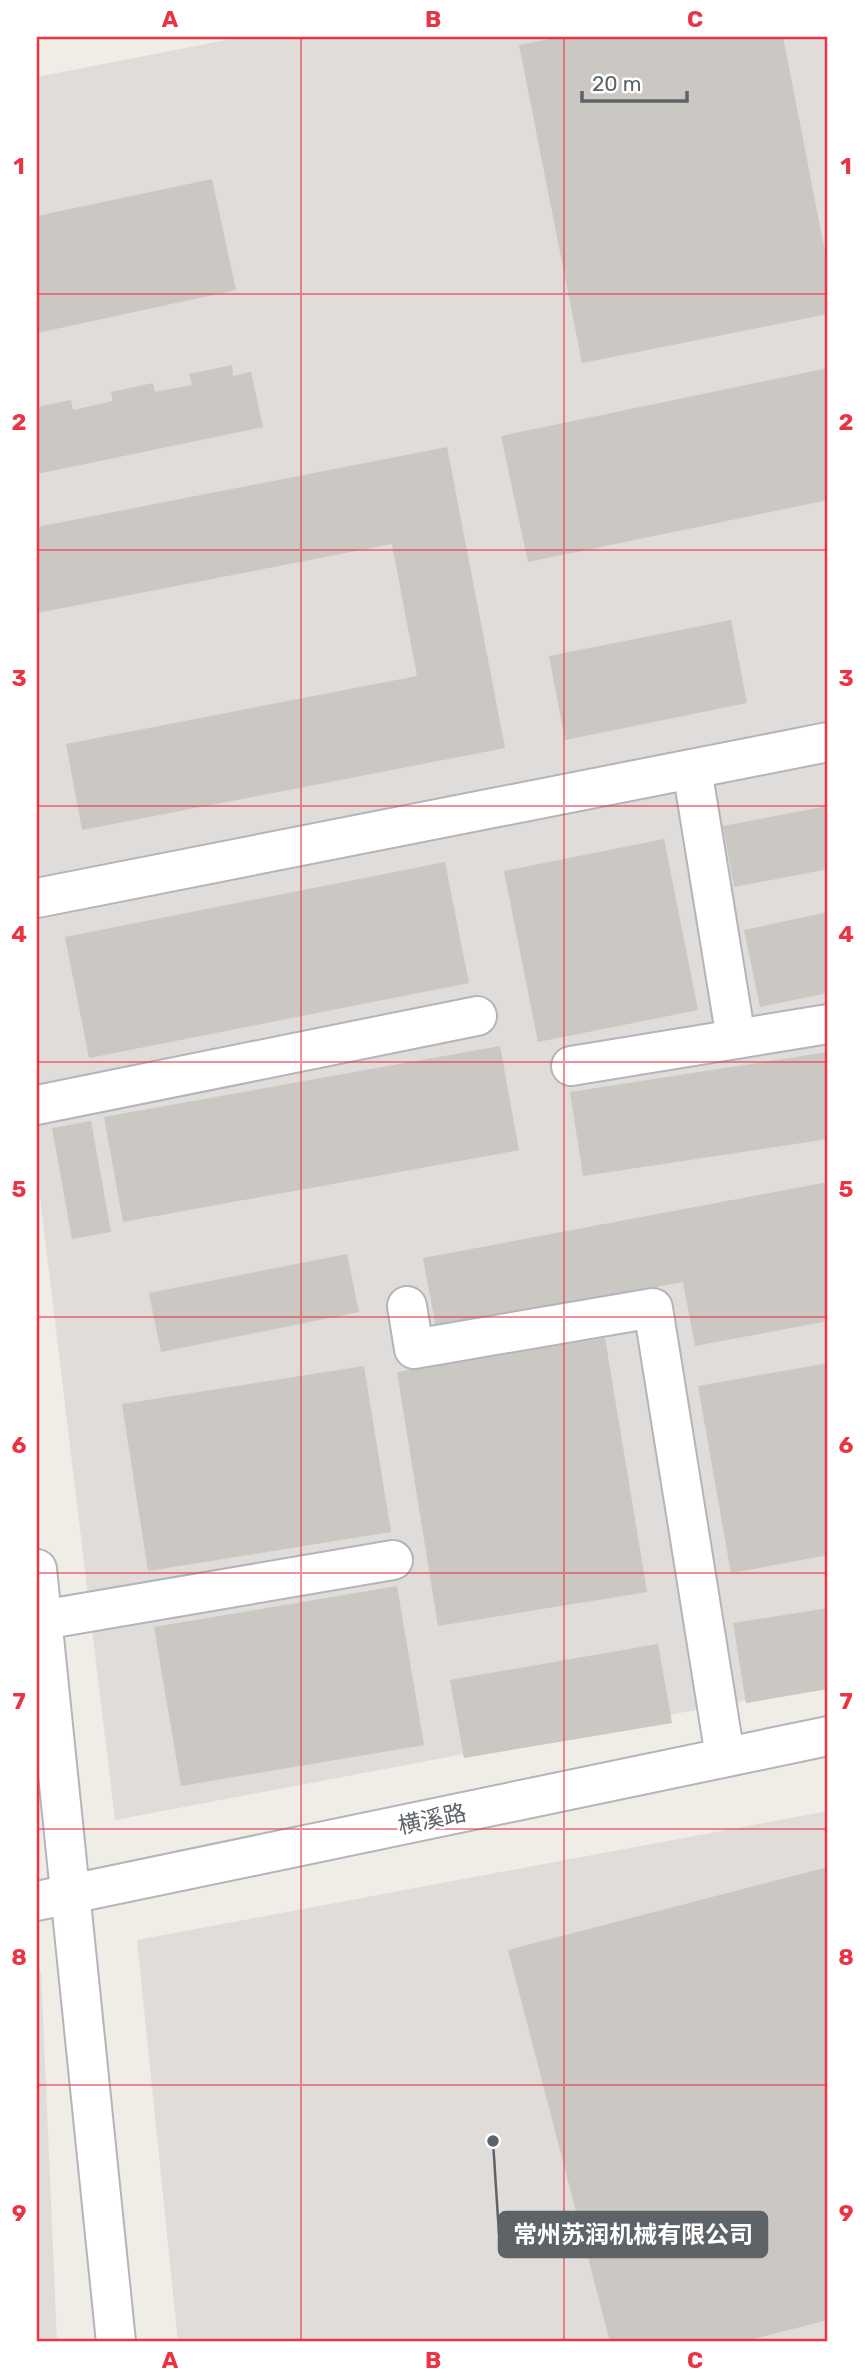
<svg xmlns="http://www.w3.org/2000/svg" width="865" height="2379" font-family="Rubik,'Noto Sans SC',sans-serif">
  <style>
    .industrial { fill: #dfdcd9 }
    .building { fill: #cbc7c2 }
    .lines { fill: none; stroke-linecap: round; stroke-linejoin: round }
    .minor-casing { stroke: #b2b5b9; stroke-width: 42 }
    .minor { stroke: #fff; stroke-width: 38 }
    .grid { fill: none; stroke: #ea3343; stroke-width: 2; stroke-opacity: 0.55 }
    .labels { text-anchor: middle; dominant-baseline: central; stroke-width: 5; stroke-linejoin: round; paint-order: stroke }
    .street-label { font-size: 23px; fill: #5e6367; stroke: #fff }
    .leader { fill: none; stroke: #5e6367; stroke-width: 2.5 }
    .callout-dot { fill: #5e6367; stroke: #fff; stroke-width: 2.5 }
    .callout { fill: #5e6367; stroke: #5e6367; stroke-width: 2.5 }
    .callout-label { font-size: 24px; text-anchor: middle; font-weight: bold; fill: #fff }
    .neatline { fill: none; stroke: #ea3343; stroke-width: 2.5 }
    .grid-label { font-size: 23px; text-anchor: middle; font-weight: bold; fill: #ea3343 }
  </style>
  <rect width="100%" height="100%" fill="#f0ece6"/>
  <g class="industrial">
    <path d="M242,37H828V1685L115,1820L37,1172V77Z"/>
    <path d="M828,1811V2342H178L137,1940Z"/>
    <path d="M37,1969L41,1971L57,2342H37Z"/>
  </g>
  <g class="building">
    <path d="M560,37H783L828,267V314L582,363L519,45Z"/>
    <path d="M212,179L236,290L37,333V216Z"/>
    <path d="M232,365L233,376L251,372L263,427L37,474V407L71,400L73,410L113,401L111,392L153,383L155,392L192,385L189,374Z"/>
    <path d="M828,368V500L528,562L501,436Z"/>
    <path d="M447,447L505,748L82,830L66,744L417,676L392,544L37,613V527Z"/>
    <path d="M731,620L747,703L565,740L549,656Z"/>
    <path d="M828,806V869L734,887L723,826Z"/>
    <path d="M664,839L698,1010L538,1042L504,871Z"/>
    <path d="M445,862L469,983L89,1058L65,937Z"/>
    <path d="M828,912V993L760,1007L744,930Z"/>
    <path d="M500,1046L519,1150L123,1222L104,1117Z"/>
    <path d="M828,1052V1139L583,1176L570,1092Z"/>
    <path d="M91,1121L111,1232L72,1239L52,1128Z"/>
    <path d="M828,1182V1321L695,1346L683,1282L436,1328L423,1258Z"/>
    <path d="M347,1254L359,1312L161,1352L149,1293Z"/>
    <path d="M605,1338L647,1592L438,1626L397,1372Z"/>
    <path d="M828,1363V1555L731,1573L698,1386Z"/>
    <path d="M364,1366L391,1532L148,1571L122,1404Z"/>
    <path d="M397,1586L424,1745L181,1786L154,1627Z"/>
    <path d="M828,1608V1689L746,1703L733,1623Z"/>
    <path d="M658,1644L672,1723L464,1758L450,1680Z"/>
    <path d="M828,1867V2320L741,2342H610L508,1950Z"/>
  </g>
  <g class="lines">
    <g class="minor-casing">
      <g id="minor">
        <path d="M692,769L736,1039"/>
        <path d="M37,898L828,742"/>
        <path d="M571,1066L828,1024"/>
        <path d="M37,1105L477,1016"/>
        <path d="M407,1306L414,1349L653,1308L725,1756"/>
        <path d="M37,1569L116,2342"/>
        <path d="M42,1620L393,1560"/>
        <path d="M37,1901L828,1736"/>
      </g>
    </g>
    <use href="#minor" class="minor"/>
  </g>
  <path class="grid" d="M301,37V2342M564,37V2342M37,294H828M37,550H828M37,806H828M37,1062H828M37,1317H828M37,1573H828M37,1829H828M37,2085H828"/>
  <g class="labels">
    <g class="street-label">
      <text transform="translate(432 1819) rotate(-12)">横溪路</text>
    </g>
  </g>
  <path class="leader" d="M493 2141L499 2234"/>
  <circle class="callout-dot" cx="493" cy="2141" r="7"/>
  <rect class="callout" x="499" y="2212" width="268" height="45" rx="7"/>
  <g class="callout-label">
    <text x="633" y="2243">常州苏润机械有限公司</text>
  </g>
  <rect width="865" height="2379" fill="none" stroke="#ffffff" stroke-width="77"/>
  <path d="M582 91v10h105v-10" fill="none" stroke="#5e6367" stroke-width="3.5"/>
  <text x="592" y="91" font-size="21" fill="#5e6367" stroke="#ffffff" stroke-width="5" paint-order="stroke">20 m</text>
  <rect x="38" y="38" width="788" height="2302" class="neatline"/>
  <g class="grid-label">
    <text x="170" y="27">A</text>
    <text x="433" y="27">B</text>
    <text x="695" y="27">C</text>
    <text x="19" y="174">1</text>
    <text x="846" y="174">1</text>
    <text x="19" y="430">2</text>
    <text x="846" y="430">2</text>
    <text x="19" y="686">3</text>
    <text x="846" y="686">3</text>
    <text x="19" y="942">4</text>
    <text x="846" y="942">4</text>
    <text x="19" y="1197">5</text>
    <text x="846" y="1197">5</text>
    <text x="19" y="1453">6</text>
    <text x="846" y="1453">6</text>
    <text x="19" y="1709">7</text>
    <text x="846" y="1709">7</text>
    <text x="19" y="1965">8</text>
    <text x="846" y="1965">8</text>
    <text x="19" y="2221">9</text>
    <text x="846" y="2221">9</text>
    <text x="170" y="2368">A</text>
    <text x="433" y="2368">B</text>
    <text x="695" y="2368">C</text>
  </g>
</svg>
